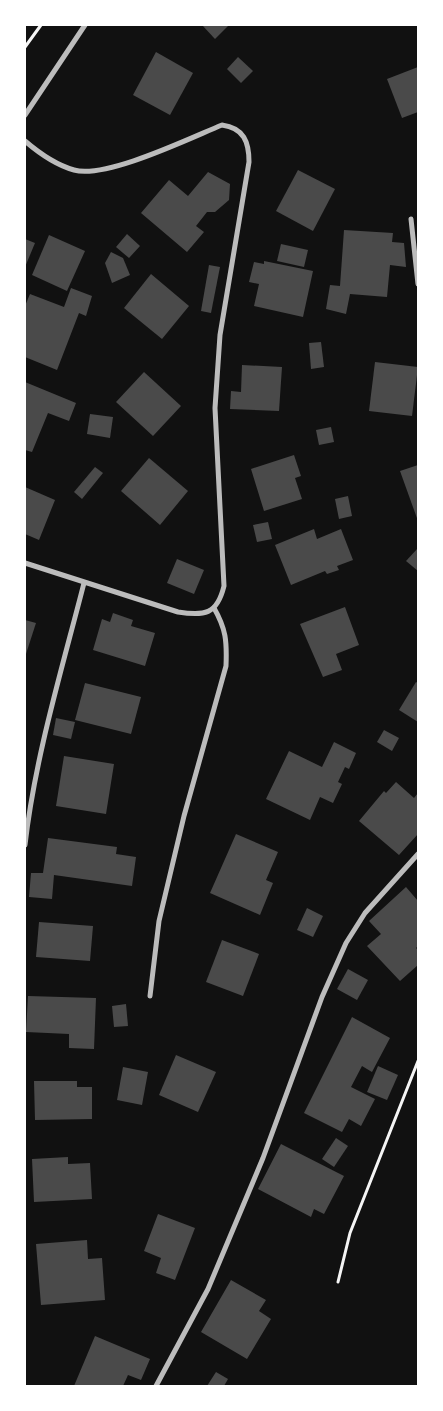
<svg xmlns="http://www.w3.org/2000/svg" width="443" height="1411" font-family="'Source Serif 4',serif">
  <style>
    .building { fill: #4a4a4a }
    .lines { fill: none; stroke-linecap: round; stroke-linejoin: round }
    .path { stroke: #f5f5f5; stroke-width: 3 }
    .minor { stroke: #bcbcbc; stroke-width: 5 }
  </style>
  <rect width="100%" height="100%" fill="#111"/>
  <g class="building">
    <path d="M202,25H229L215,39Z"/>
    <path d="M156,52L193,73L170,115L133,95Z"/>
    <path d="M238,57L253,71L241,83L227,69Z"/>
    <path d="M418,67V112L402,118L387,79Z"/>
    <path d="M298,170L335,189L313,231L276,211Z"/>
    <path d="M208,172L230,184L229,200L215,212H207L196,226L204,232L187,252L141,213L169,180L188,196Z"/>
    <path d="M344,230L393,233L392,242L404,243L406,267L390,265L387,297L350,294L346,314L326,309L330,285L340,286Z"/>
    <path d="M127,234L140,246L129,258L116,247Z"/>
    <path d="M49,235L85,251L67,291L32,275Z"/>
    <path d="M25,239L35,243L25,267Z"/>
    <path d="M281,244L308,250L304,267L277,261Z"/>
    <path d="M111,252L123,258L130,275L112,283L105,263Z"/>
    <path d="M264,261L313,271L303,317L254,306L259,284L249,282L254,262L264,264Z"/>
    <path d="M209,265L220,267L211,313L201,311Z"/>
    <path d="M151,274L189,306L162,339L124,308Z"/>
    <path d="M71,288L92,296L86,316L79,313L57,370L25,357V306L30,294L64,307Z"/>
    <path d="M321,342L324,367L311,369L309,343Z"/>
    <path d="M375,362L418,367L412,416L369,411Z"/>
    <path d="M242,365L282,367L279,411L230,409L231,391L241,392Z"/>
    <path d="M144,372L181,406L153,436L116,402Z"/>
    <path d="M25,382L76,403L69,421L48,413L32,452L25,450Z"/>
    <path d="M90,414L113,417L110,438L87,434Z"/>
    <path d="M331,427L334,442L319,445L316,430Z"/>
    <path d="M294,455L301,476L295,478L302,499L264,511L251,469Z"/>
    <path d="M149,458L188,491L160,525L121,491Z"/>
    <path d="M418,465V521L400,471Z"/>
    <path d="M95,467L103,473L82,499L74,492Z"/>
    <path d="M25,487L55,500L39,540L25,534Z"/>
    <path d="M348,496L352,516L339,519L335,499Z"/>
    <path d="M268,522L272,539L257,542L253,525Z"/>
    <path d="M314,529L317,539L341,529L353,560L337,566L339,570L327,574L325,571L291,585L275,545Z"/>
    <path d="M418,548V571L406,561Z"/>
    <path d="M177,559L204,570L194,594L167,583Z"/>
    <path d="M345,607L359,645L336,654L342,670L323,677L300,624Z"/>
    <path d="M113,613L133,620L131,626L155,633L145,666L93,650L102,619L110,622Z"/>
    <path d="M25,620L36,623L25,657Z"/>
    <path d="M416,682L418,683V722L399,710Z"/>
    <path d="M85,683L141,697L131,734L75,720Z"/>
    <path d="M56,718L75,722L71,739L53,735Z"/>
    <path d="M384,730L399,738L392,751L377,742Z"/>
    <path d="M334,742L356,753L349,769L345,767L338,782L342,784L333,803L320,797L310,820L266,799L289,751L322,767Z"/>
    <path d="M64,756L114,764L106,814L56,806Z"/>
    <path d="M396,782L414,798L418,793V834L399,855L359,821L384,791L386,793Z"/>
    <path d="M236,834L278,852L266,880L273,883L260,915L210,893Z"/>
    <path d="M48,838L117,847L116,854L136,857L132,886L54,875L52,899L29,897L31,873H43Z"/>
    <path d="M406,887L418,901V946L416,948L418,950V965L400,981L367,946L381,934L369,921Z"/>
    <path d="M307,908L323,916L313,937L297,930Z"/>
    <path d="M39,922L93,926L90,961L36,957Z"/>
    <path d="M222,940L259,954L243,996L206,982Z"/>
    <path d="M348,969L368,980L357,1000L337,989Z"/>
    <path d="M28,996L96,998L94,1049L69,1048V1034L26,1032Z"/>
    <path d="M126,1004L128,1026L114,1027L112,1006Z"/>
    <path d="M352,1017L390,1038L372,1072L362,1066L351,1087L375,1099L361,1126L349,1119L342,1132L304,1113Z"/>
    <path d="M176,1055L216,1072L198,1112L159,1095Z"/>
    <path d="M378,1066L398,1075L387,1100L367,1092Z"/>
    <path d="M123,1067L148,1072L142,1105L117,1100Z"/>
    <path d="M34,1081H77V1087H92V1119L35,1120Z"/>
    <path d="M336,1138L348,1146L334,1167L322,1159Z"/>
    <path d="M281,1144L344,1176L324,1214L314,1209L311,1217L258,1189Z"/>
    <path d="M68,1157V1164L90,1163L92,1199L34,1202L32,1159Z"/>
    <path d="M158,1214L195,1228L175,1280L156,1273L161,1258L144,1251Z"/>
    <path d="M87,1240L88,1259L102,1258L105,1300L41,1305L36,1244Z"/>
    <path d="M231,1280L266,1300L259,1311L271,1319L247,1359L201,1332Z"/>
    <path d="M95,1336L150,1359L141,1380L128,1375L123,1386H74Z"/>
    <path d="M216,1372L228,1379L224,1386H207Z"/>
  </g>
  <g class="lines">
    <g class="path">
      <path d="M25,47L41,25"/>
      <path d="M338,1282L350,1233L418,1061"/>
    </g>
    <g class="minor">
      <path d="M25,115L85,25"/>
      <path d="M25,141C39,153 56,165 74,170C106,179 190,138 222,125C244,128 249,142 249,162L220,335L215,408L224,586C217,615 204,616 178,612L25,563"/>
      <path d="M411,219L418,284"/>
      <path d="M25,845C35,757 62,669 84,583"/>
      <path d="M150,996L159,921L184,816L226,666C227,641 226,629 214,608"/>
      <path d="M156,1386L208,1289L263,1158L322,997L346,943L365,913L418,854"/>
    </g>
  </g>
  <rect width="443" height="1411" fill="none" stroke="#ffffff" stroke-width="52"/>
</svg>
